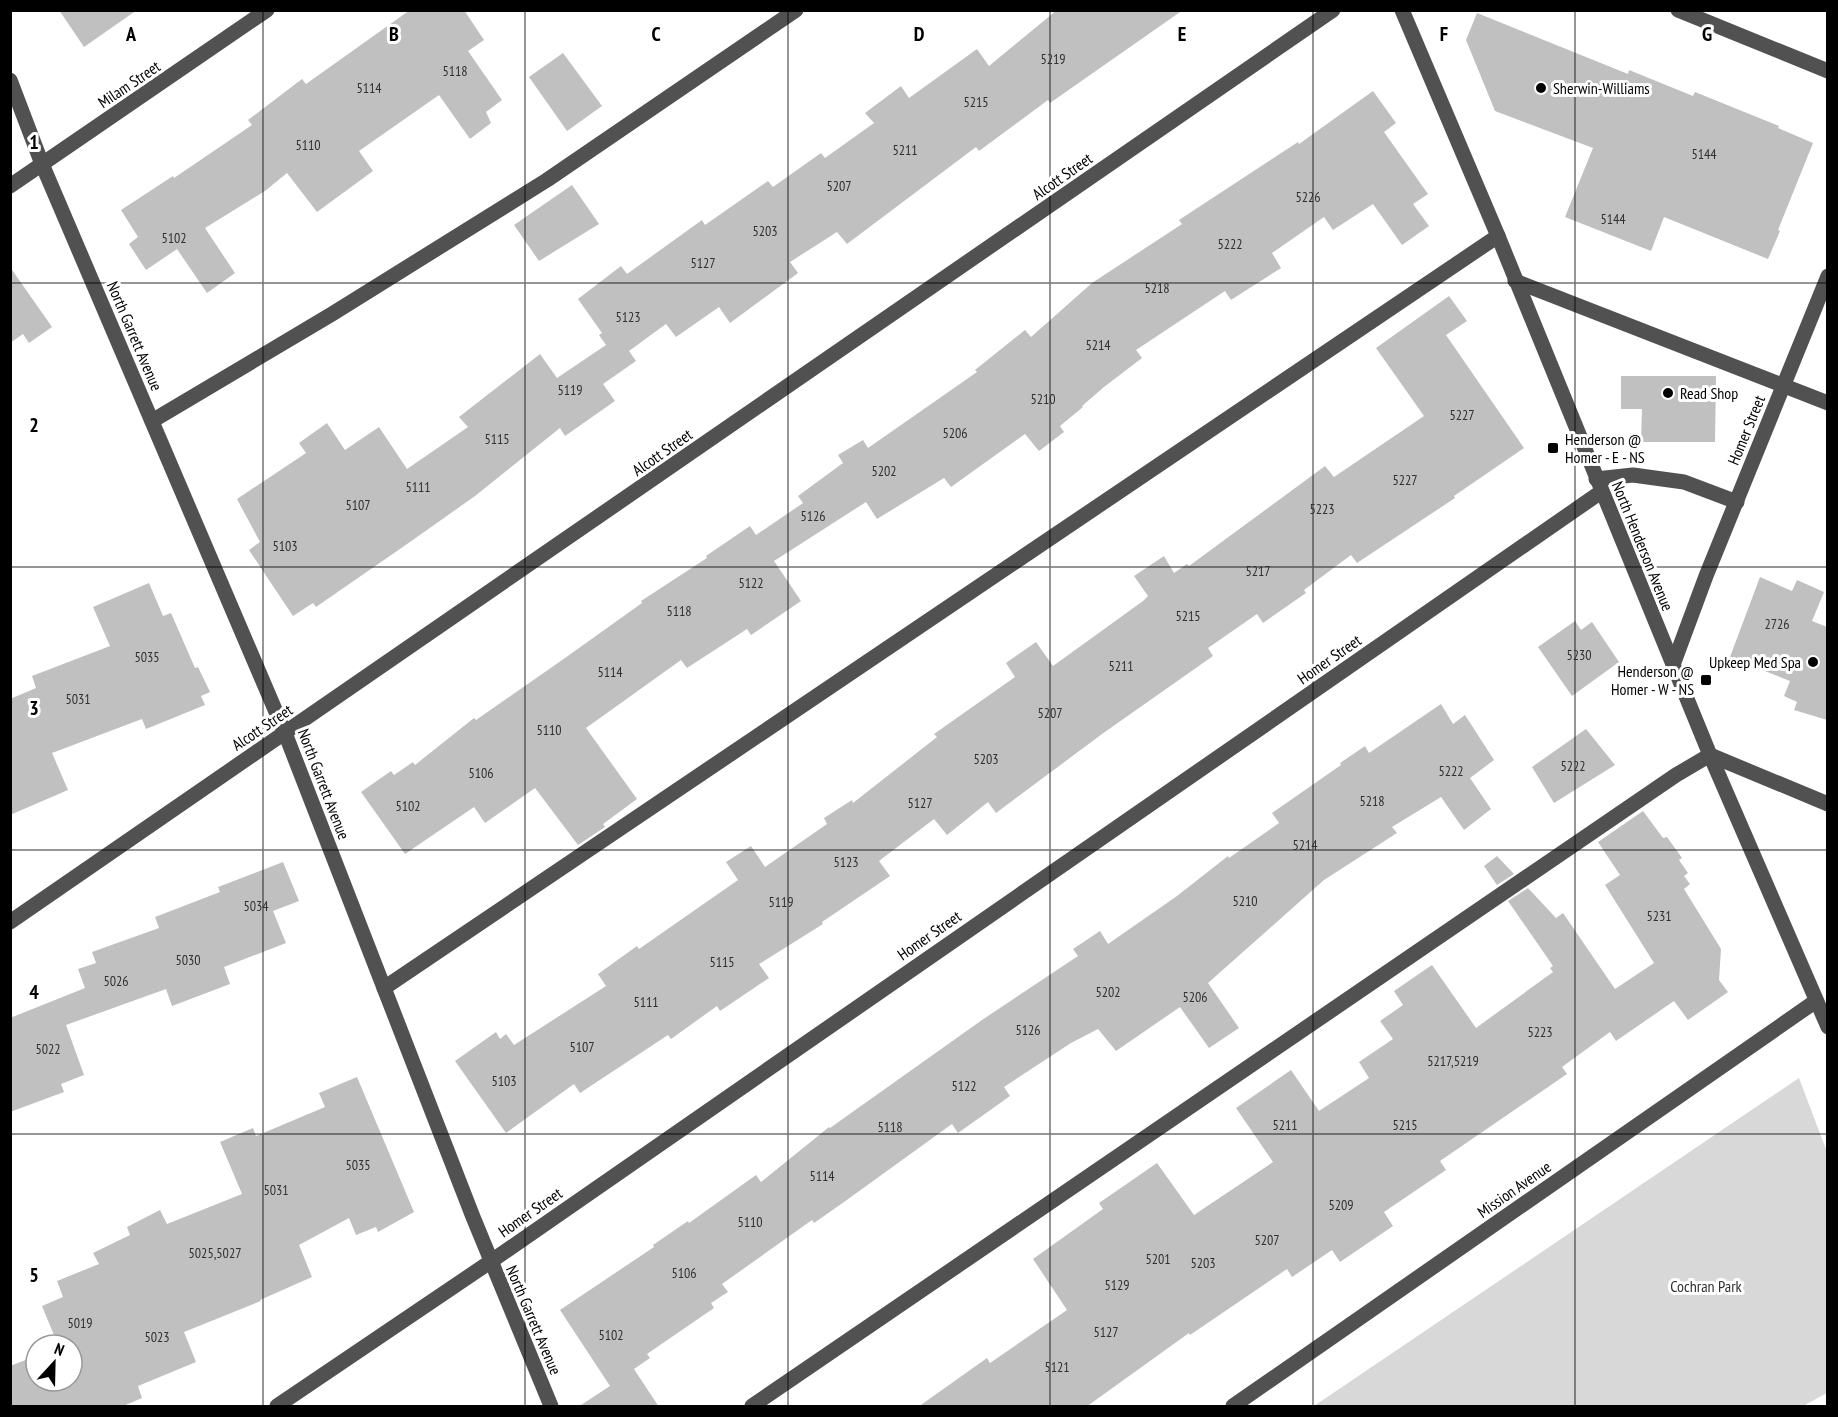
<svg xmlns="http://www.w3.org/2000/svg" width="1838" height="1417" font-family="'PT Sans Narrow',sans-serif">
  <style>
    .green { fill: #d8d8d8 }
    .building { fill: #c0c0c0 }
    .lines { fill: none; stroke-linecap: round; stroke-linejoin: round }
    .minor { stroke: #515151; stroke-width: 15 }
    .grid { fill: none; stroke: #000; stroke-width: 1.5; stroke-opacity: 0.55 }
    .poi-dot { fill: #000; stroke: #fff; stroke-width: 2 }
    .labels { text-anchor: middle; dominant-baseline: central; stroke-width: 6; stroke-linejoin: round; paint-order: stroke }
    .number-label { font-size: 14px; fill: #303030 }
    .street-label { font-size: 16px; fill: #000; stroke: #fff }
    .poi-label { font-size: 16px; fill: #000; stroke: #fff; text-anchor: start }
    .park-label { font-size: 16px; fill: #2f2f2f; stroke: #fff }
    .grid-label { font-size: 20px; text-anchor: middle; font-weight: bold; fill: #000; stroke: #fff; stroke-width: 6; stroke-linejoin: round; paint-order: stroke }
  </style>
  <rect width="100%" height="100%" fill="#fff"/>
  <path class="green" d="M1799,1078L1827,1152V1393L1803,1406H1314Z"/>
  <g class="building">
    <path d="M59,10H137L84,47Z"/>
    <path d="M410,10H464L484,40L468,51L502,100L486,112L491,123L470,139L439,95L359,151L373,171L317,212L287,173L265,191L205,228L235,273L207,293L177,249L146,270L129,244L138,237L121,210L173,176L174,178L252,125L248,120L302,79L306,84Z"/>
    <path d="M1057,10H1183L1050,103L1048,100L979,151L976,147L847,244L837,232L790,262L798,273L730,323L719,307L676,337L666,324L629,351L636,361L603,384L615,401L565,436L560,428L475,496L410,542L316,607L313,603L293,616L249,550L260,542L237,499L306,453L299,443L327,423L345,450L379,427L407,469L468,427L459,417L540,354L557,378L606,345L599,335L602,333L578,299L621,266L627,274L702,220L705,225L768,181L773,187L821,153L825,158L874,123L865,113L901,86L909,98L977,49L989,66Z"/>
    <path d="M1477,13L1628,74L1629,70L1693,96L1695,92L1779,126L1778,128L1813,143L1778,230L1780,231L1768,259L1664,217L1651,251L1565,217L1593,148L1495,111L1466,40Z"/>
    <path d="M563,53L602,106L567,131L529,77Z"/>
    <path d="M1373,91L1396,123L1384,132L1428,194L1413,204L1429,226L1402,245L1373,204L1333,230L1324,217L1272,253L1281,268L1231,300L1225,291L1136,350L1142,358L1104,387L1082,406L1083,407L1060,426L1064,432L1039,451L1025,434L951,487L944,478L877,519L866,502L774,561L801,601L751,635L747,629L687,668L681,660L586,728L637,799L603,824L605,827L578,845L535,788L485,823L474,807L405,854L361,792L391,771L394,775L413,762L415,765L474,718L476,720L565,658L642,603L641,601L707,558L706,556L750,526L756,535L803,503L798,496L843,463L838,455L863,440L868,448L977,372L975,370L1025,330L1031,337L1092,283L1182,224L1179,220L1298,142L1299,144Z"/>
    <path d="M572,185L599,224L539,261L514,225Z"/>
    <path d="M10,267L52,327L29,343L23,334L10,343Z"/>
    <path d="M1449,296L1467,321L1446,335L1524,448L1454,496L1455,498L1357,563L1351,555L1304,590L1306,593L1263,623L1257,614L1208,648L1213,656L1102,734L996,813L988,802L947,835L934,819L879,861L890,876L822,922L823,924L759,964L769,978L720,1011L717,1006L671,1039L668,1035L580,1093L574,1084L506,1133L455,1061L496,1032L500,1039L506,1034L514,1045L606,986L598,974L637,946L639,949L738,880L726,862L751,846L765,867L827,824L824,818L852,800L853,803L937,737L934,734L1015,677L1006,663L1036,642L1053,666L1143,601L1148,596L1134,576L1164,556L1174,573L1187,564L1189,566L1325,466L1334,477L1424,416L1376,348Z"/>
    <path d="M1621,376H1716L1715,442H1641L1642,409H1621Z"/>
    <path d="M1760,577L1792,591L1797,580L1824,592L1812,621L1827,627V720L1794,710L1797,702L1784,696L1790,681L1730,657Z"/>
    <path d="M149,583L163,616L171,613L195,668L198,667L210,692L201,696L205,705L146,729L142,719L52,753L68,790L10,815V699L36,688L32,676L110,646L93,607Z"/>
    <path d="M1575,621L1581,630L1592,622L1619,662L1572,696L1538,647Z"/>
    <path d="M1441,704L1453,724L1465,715L1494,760L1470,778L1491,809L1464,830L1441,797L1392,827L1397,833L1324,880L1208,983L1239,1028L1209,1048L1180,1007L1116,1051L1098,1029L1071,1043L1004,1087L1010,1096L958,1133L952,1124L844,1202L814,1223L812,1220L722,1284L728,1292L711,1303L714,1308L647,1354L650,1358L634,1369L659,1407H578L610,1386L560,1310L654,1247L653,1245L688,1221L689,1223L756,1175L761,1182L829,1127L830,1128L982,1020L1078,956L1073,949L1100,931L1108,944L1177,896L1228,856L1229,858L1279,823L1272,813L1341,765L1340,763L1365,746L1369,753Z"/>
    <path d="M1586,729L1615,765L1554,803L1532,767Z"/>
    <path d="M1643,811L1663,838L1667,837L1682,858L1679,860L1688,873L1684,876L1690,884L1684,889L1721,949L1719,980L1728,992L1688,1020L1674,1001L1616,1041L1610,1032L1562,1067L1567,1074L1440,1161L1446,1170L1384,1212L1393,1226L1340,1262L1332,1250L1292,1277L1287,1269L1190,1335L1189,1333L1086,1407H918L987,1358L990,1363L1067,1310L1033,1259L1103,1209L1099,1203L1157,1163L1194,1215L1273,1162L1236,1108L1291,1070L1319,1111L1369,1078L1359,1062L1393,1039L1380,1021L1403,1005L1394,991L1432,965L1476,1028L1553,972L1550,968L1553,966L1508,901L1528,888L1556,918L1563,913L1615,989L1654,963L1605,885L1620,875L1598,842Z"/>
    <path d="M1497,856L1514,874L1497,885L1484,866Z"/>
    <path d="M283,862L299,901L273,911L286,943L224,967L230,984L172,1006L166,989L66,1025L84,1075L61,1084L64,1092L10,1112V1018L85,988L78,969L96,963L92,952L159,928L155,917L220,892L218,887Z"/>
    <path d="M357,1077L414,1212L378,1232L376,1227L356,1235L349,1218L299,1245L312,1277L260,1300L261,1301L184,1332L196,1362L138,1386L142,1398L121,1407H10V1366L36,1356V1381H72V1345H58L42,1306L63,1297L57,1281L99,1264L93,1253L130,1235L127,1227L160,1210L167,1224L242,1194L220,1142L253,1128L256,1136L325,1107L319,1093Z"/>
  </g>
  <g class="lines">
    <g class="minor">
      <path d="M1402,10L1498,236L1710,755L1828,1027"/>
      <path d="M1678,10L1828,71"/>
      <path d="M10,80L42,164L285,733L473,1217L551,1406"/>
      <path d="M10,186L267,10"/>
      <path d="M1515,281L1828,403"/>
      <path d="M152,421L332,314L547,180L796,10"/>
      <path d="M1596,479L1633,475L1684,482L1737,502"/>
      <path d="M1673,665L1706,576L1828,276"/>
      <path d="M10,922L1333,10"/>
      <path d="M384,988L1498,236"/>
      <path d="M277,1406L490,1262L1601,492"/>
      <path d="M752,1406L1676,775L1710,755L1828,804"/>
      <path d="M1233,1406L1816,1001"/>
    </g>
  </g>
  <path class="grid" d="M263,10V1406M525,10V1406M788,10V1406M1050,10V1406M1313,10V1406M1575,10V1406M10,283H1828M10,567H1828M10,850H1828M10,1134H1828"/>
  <g class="poi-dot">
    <circle cx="1541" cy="88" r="6"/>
    <circle cx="1668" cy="393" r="6"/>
    <rect x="1547" y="442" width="12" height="12" rx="3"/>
    <circle cx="1813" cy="662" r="6"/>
    <rect x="1700" y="674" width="12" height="12" rx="3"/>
  </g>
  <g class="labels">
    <g class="number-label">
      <text x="1053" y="59">5219</text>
      <text x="455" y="71">5118</text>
      <text x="369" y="88">5114</text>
      <text x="976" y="102">5215</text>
      <text x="308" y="145">5110</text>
      <text x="905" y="150">5211</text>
      <text x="1704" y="154">5144</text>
      <text x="839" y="186">5207</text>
      <text x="1308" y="197">5226</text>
      <text x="1613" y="219">5144</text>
      <text x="765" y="231">5203</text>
      <text x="174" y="238">5102</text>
      <text x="1230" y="244">5222</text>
      <text x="703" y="263">5127</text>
      <text x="1157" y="288">5218</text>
      <text x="628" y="317">5123</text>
      <text x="1098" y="345">5214</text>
      <text x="570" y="390">5119</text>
      <text x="1043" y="399">5210</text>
      <text x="1462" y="415">5227</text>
      <text x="955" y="433">5206</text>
      <text x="497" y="439">5115</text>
      <text x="884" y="471">5202</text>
      <text x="1405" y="480">5227</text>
      <text x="418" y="487">5111</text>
      <text x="358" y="505">5107</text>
      <text x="1322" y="509">5223</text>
      <text x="813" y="516">5126</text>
      <text x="285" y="546">5103</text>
      <text x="1258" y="571">5217</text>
      <text x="751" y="583">5122</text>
      <text x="679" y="611">5118</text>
      <text x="1188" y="616">5215</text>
      <text x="1777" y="624">2726</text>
      <text x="1579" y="655">5230</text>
      <text x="147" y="657">5035</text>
      <text x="1121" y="666">5211</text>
      <text x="610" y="672">5114</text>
      <text x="78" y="699">5031</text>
      <text x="1050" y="713">5207</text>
      <text x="549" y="730">5110</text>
      <text x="986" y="759">5203</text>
      <text x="1573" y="766">5222</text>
      <text x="1451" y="771">5222</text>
      <text x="481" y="773">5106</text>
      <text x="1372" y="801">5218</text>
      <text x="920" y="803">5127</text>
      <text x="408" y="806">5102</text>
      <text x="1305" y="845">5214</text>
      <text x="846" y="862">5123</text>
      <text x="1245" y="901">5210</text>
      <text x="781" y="902">5119</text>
      <text x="256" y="906">5034</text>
      <text x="1659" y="916">5231</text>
      <text x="188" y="960">5030</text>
      <text x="722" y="962">5115</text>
      <text x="116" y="981">5026</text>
      <text x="1108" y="992">5202</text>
      <text x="1195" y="997">5206</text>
      <text x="646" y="1002">5111</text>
      <text x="1028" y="1030">5126</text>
      <text x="1540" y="1032">5223</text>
      <text x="582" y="1047">5107</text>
      <text x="48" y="1049">5022</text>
      <text x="1453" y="1061">5217,5219</text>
      <text x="504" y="1081">5103</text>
      <text x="964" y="1086">5122</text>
      <text x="1285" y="1125">5211</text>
      <text x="1405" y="1125">5215</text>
      <text x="890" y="1127">5118</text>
      <text x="358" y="1165">5035</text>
      <text x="822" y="1176">5114</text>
      <text x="276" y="1190">5031</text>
      <text x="1341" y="1205">5209</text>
      <text x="750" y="1222">5110</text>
      <text x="1267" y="1240">5207</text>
      <text x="215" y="1253">5025,5027</text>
      <text x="1158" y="1259">5201</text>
      <text x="1203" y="1263">5203</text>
      <text x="684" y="1273">5106</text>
      <text x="1117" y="1285">5129</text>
      <text x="80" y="1323">5019</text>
      <text x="1106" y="1332">5127</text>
      <text x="611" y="1335">5102</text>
      <text x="157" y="1337">5023</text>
      <text x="1057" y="1367">5121</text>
    </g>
    <g class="street-label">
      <text transform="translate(129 84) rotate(-34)">Milam Street</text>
      <text transform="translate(1062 176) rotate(-35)">Alcott Street</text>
      <text transform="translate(135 336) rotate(67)">North Garrett Avenue</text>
      <text transform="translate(1746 430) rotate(-68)">Homer Street</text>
      <text transform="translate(662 452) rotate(-35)">Alcott Street</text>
      <text transform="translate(1643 546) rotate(68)">North Henderson Avenue</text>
      <text transform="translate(1329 659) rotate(-35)">Homer Street</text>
      <text transform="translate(262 727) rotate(-34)">Alcott Street</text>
      <text transform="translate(324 784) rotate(69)">North Garrett Avenue</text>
      <text transform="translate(929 935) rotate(-35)">Homer Street</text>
      <text transform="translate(1514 1189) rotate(-35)">Mission Avenue</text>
      <text transform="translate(530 1212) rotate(-35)">Homer Street</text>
      <text transform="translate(534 1320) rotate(67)">North Garrett Avenue</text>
    </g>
    <g class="poi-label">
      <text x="1553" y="88">Sherwin-Williams</text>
      <text x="1680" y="393">Read Shop</text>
      <text x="1565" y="439">Henderson @<tspan x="1565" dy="18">Homer - E - NS</tspan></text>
      <text x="1801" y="662" text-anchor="end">Upkeep Med Spa</text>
      <text x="1694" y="671" text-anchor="end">Henderson @<tspan x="1694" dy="18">Homer - W - NS</tspan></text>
    </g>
    <g class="park-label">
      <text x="1706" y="1286">Cochran Park</text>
    </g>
  </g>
  <g class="grid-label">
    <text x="131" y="41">A</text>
    <text x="394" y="41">B</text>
    <text x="656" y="41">C</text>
    <text x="919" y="41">D</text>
    <text x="1182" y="41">E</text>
    <text x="1444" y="41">F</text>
    <text x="1707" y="41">G</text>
    <text x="34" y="149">1</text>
    <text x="34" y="432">2</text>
    <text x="34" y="715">3</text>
    <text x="34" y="999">4</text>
    <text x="34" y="1282">5</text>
  </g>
  <rect width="1838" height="1417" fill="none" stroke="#000000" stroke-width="24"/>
  <g transform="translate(54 1363) rotate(22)"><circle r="28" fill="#ffffff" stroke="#999999" stroke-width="1.5"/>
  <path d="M0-4.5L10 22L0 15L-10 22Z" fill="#000000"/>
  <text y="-9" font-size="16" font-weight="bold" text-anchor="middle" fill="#000000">N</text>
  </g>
</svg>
